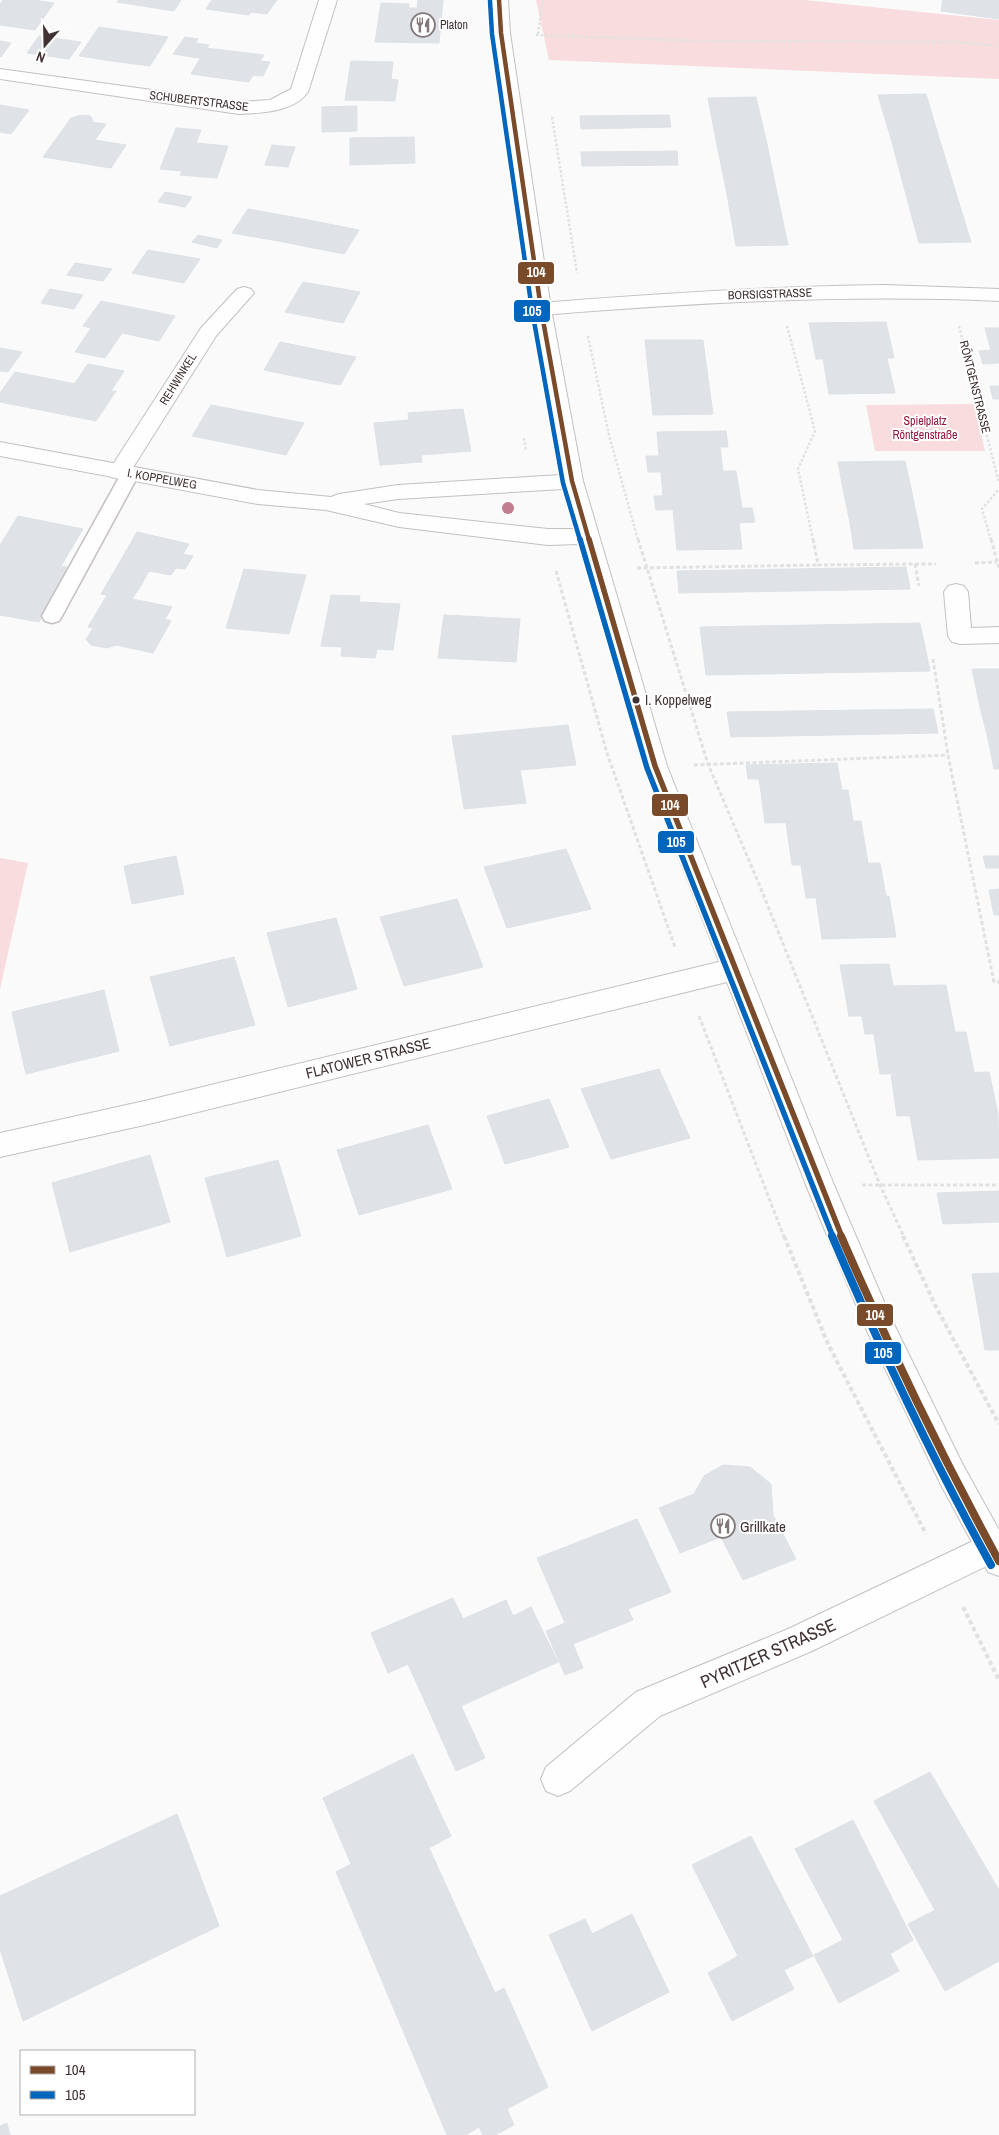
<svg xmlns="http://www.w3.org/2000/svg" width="999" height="2135" font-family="'Archivo Narrow',sans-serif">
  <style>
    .green { fill: #f8dcde }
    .building { fill: #dfe3e7; stroke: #dde2e6 }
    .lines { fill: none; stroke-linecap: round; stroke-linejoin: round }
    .service-casing { stroke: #c6bfc0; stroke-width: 3 }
    .minor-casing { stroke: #c6bfc0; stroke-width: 2 }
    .tertiary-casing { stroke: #c6bfc0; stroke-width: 2 }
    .path-far2 { stroke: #e2e1e1; stroke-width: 2.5; stroke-dasharray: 2.5 2; stroke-linecap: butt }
    .path-far1 { stroke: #e2e1e1; stroke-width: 3; stroke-dasharray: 4 2.5; stroke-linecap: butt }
    .path { stroke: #e2e1e1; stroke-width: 4; stroke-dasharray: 4.5 3; stroke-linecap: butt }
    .service { fill: #fefefe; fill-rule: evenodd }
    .minor { fill: #fefefe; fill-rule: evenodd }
    .tertiary { fill: #fefefe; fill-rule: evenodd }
    .bus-1-far2-casing { stroke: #fff; stroke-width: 7 }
    .bus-1-far1-casing { stroke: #fff; stroke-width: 9 }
    .bus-1-casing { stroke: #fff; stroke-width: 11 }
    .bus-2-far2-casing { stroke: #fff; stroke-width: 7 }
    .bus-2-far1-casing { stroke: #fff; stroke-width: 9 }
    .bus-2-casing { stroke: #fff; stroke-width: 11 }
    .bus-1-far2 { stroke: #7a4b2a; stroke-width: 4.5 }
    .bus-1-far1 { stroke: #7a4b2a; stroke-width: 5.5 }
    .bus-1 { stroke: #7a4b2a; stroke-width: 8 }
    .bus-2-far2 { stroke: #0065bd; stroke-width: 4.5 }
    .bus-2-far1 { stroke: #0065bd; stroke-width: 5.5 }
    .bus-2 { stroke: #0065bd; stroke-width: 8 }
    .tree { fill: #c27d8f }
    .bus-dot { fill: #413233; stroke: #fff; stroke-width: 2 }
    .labels { text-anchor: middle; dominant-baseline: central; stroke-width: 4; stroke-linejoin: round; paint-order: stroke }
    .far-poi-label { font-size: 12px; fill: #413233; stroke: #fff; text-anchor: start }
    .far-street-label { font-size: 12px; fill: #413233; stroke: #fff }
    .far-park-label { font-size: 12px; fill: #941638; stroke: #fff }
    .bus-label { font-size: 14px; fill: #413233; stroke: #fff; text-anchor: start }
    .street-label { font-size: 15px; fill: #413233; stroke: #fff }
    .poi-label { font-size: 15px; fill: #413233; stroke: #fff; text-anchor: start }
    .near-street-label { font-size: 18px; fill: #413233; stroke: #fff }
    .line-badge { stroke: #fff; stroke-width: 2 }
    .badge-label { font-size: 14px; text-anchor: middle; font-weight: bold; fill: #fff }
  </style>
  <rect width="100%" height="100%" fill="#fafafa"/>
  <g class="green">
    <path d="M536,0H804L999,20V79L549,60Z"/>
    <path d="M974,404L985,451H875L866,405Z"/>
    <path d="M0,858L28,863L0,989Z"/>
  </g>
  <g class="building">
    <path d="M3,0H33L54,3L35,30L0,25V4Z"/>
    <path d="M119,0H181L174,11L117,2Z"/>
    <path d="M212,0H277L267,14L251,12L249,15L206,9Z"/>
    <path d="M418,0H443L439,43L375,42L381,3L409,4V8H417Z"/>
    <path d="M943,0H999V19L941,11Z"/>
    <path d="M99,27L132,32L112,61L79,56Z"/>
    <path d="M132,32L168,37L150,66L112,61Z"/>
    <path d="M39,36L81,42L69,59L27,53Z"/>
    <path d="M185,37L198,39L186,56L173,54Z"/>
    <path d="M0,41L11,43L1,57L0,56Z"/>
    <path d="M195,43L209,45L199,58L186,56Z"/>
    <path d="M206,48L264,55L260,61L270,62L263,76L253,75L249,82L191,74Z"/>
    <path d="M351,61L393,62L391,79L398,80L395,101L345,100Z"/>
    <path d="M926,94L940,141L892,142L878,95Z"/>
    <path d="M756,97L767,144L717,145L708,98Z"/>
    <path d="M0,105L29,110L11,134L0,132Z"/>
    <path d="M357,106V115L322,116V107Z"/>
    <path d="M82,115L90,116L93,120L91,122L106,124L95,140L126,145L111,168L43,157L71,118Z"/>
    <path d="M357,115V131L322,132V116Z"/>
    <path d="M669,115L671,127L581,129L580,116Z"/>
    <path d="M176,128L201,130L196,143L228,146L217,178L180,175L182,171L160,169Z"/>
    <path d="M414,137L415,163L350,165V138Z"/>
    <path d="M940,141L955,190L905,191L892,142Z"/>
    <path d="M767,144L777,193L727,194L717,145Z"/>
    <path d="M272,145L295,147L288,167L265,165Z"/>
    <path d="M677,151L678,165L582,166L581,152Z"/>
    <path d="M955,190L971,242L919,243L905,191Z"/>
    <path d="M165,192L192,197L185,207L158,202Z"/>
    <path d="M777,193L788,245L736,246L727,194Z"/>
    <path d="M248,209L293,217L278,241L232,233Z"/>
    <path d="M293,217L359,230L344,254L278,241Z"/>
    <path d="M198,235L222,240L217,248L192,242Z"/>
    <path d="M148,250L200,259L184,283L132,273Z"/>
    <path d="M75,263L112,269L103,281L67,275Z"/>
    <path d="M303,282L360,292L343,323L285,312Z"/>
    <path d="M50,289L83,295L74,309L41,303Z"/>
    <path d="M101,301L175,316L159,341L122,333L105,358L75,352L91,328L83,326Z"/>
    <path d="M886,322L894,358L816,359L809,323Z"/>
    <path d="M985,328H999V363L983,364L979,351L991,350Z"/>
    <path d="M645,340H703L708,378L649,379Z"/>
    <path d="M280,342L334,353L318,381L264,370Z"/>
    <path d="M0,348L22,352L8,372L0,371Z"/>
    <path d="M334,353L356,357L340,385L318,381Z"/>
    <path d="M887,358L895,393L829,394L823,359Z"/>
    <path d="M88,364L124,371L111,391L75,383Z"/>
    <path d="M15,372L111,391H116L96,421L0,402V393Z"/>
    <path d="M708,378L713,414L653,415L649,379Z"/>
    <path d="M990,386H999V399H993Z"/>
    <path d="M211,405L304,423L286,455L192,436Z"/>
    <path d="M463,409L471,451L421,455L422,462L380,465L374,423L409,420L408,413Z"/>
    <path d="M726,431L728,447H720L723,471L648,472L646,456H659L657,432Z"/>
    <path d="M905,461L912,493L844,494L838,462Z"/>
    <path d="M736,471L742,508L656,510L654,496H663L661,472Z"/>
    <path d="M912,493L918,522L850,523L844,494Z"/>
    <path d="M752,508L755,522L739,523L742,549L677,550L673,509Z"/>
    <path d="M18,516L83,529L61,566L71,568L39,622L0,615V545Z"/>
    <path d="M918,522L923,548L854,549L850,523Z"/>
    <path d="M137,532L189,544L183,554L193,556L185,569L176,568L171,575L149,571L142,584L111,577Z"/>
    <path d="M906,567L910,589L679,593L677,571Z"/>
    <path d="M244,569L306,575L289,634L226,628Z"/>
    <path d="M111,577L142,584L132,599L172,607L165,619L171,621L153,653L116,645L107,648L91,645L86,639L93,628L88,627L107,595L101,594Z"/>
    <path d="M331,595L360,596L359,602L400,604L393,650L377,649L375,658L341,656L342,647L321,646Z"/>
    <path d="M444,615L520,619L516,662L438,658Z"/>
    <path d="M920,623L930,671L706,675L700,627Z"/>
    <path d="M972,669H999V707H980Z"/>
    <path d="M980,707H999V739H988Z"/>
    <path d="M933,709L938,733L731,737L727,712Z"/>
    <path d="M568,725L576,765L520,770L526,803L464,809L452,736Z"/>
    <path d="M988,739H999V769H994Z"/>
    <path d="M837,763L842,790L761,792L759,779H748L746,765Z"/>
    <path d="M848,790L853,821L765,823L761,792Z"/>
    <path d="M861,821L868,863L792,865L786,823Z"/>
    <path d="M566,849L591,909L507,928L484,867Z"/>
    <path d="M176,856L184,894L132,904L124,866Z"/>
    <path d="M983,856H999V868H986Z"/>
    <path d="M880,863L886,896L806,898L801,865Z"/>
    <path d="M999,889V915H994L989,890Z"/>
    <path d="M889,896L896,937L822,939L816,898Z"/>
    <path d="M457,899L483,967L404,986L380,917Z"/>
    <path d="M336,918L357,989L288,1007L267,933Z"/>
    <path d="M234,957L255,1025L170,1046L150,977Z"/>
    <path d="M889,964L893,986L844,987L840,965Z"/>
    <path d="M946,985L955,1032L865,1034L862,1016H849L844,987Z"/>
    <path d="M104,990L119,1051L26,1074L12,1012Z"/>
    <path d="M966,1032L974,1072L880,1074L874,1034Z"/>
    <path d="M659,1069L690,1138L611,1159L581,1089Z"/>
    <path d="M989,1072L998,1114L897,1116L891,1075Z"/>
    <path d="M549,1099L569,1147L505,1164L487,1116Z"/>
    <path d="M998,1114L999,1158L918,1160L910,1116Z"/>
    <path d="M428,1125L452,1189L359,1215L337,1150Z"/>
    <path d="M150,1155L170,1222L70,1252L52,1183Z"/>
    <path d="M278,1160L301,1236L227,1257L205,1178Z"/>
    <path d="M999,1191V1222L943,1224L937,1193Z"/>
    <path d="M999,1273V1350H985L972,1274Z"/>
    <path d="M723,1465L750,1467L771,1484L773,1515L796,1559L743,1580L721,1537L680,1553L659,1508L694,1494L704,1476Z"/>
    <path d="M637,1519L671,1592L628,1609L633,1620L573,1644L583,1668L565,1675L546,1631L565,1623L537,1558Z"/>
    <path d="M453,1598L463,1619L506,1600L513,1616L531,1607L558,1662L461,1706L485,1758L456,1771L408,1664L388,1673L371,1633Z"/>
    <path d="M413,1754L451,1836L429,1848L495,1993L504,1988L548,2087L507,2109L514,2125L495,2135H483L479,2127L466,2135H447L336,1872L351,1864L323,1798Z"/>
    <path d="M930,1772L999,1890V1961L945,1991L908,1924L935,1910L874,1801Z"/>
    <path d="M177,1814L219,1926L23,2021L0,1949V1896Z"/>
    <path d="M853,1820L913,1940L890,1954L899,1971L839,2003L814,1955L843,1940L795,1849Z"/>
    <path d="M751,1836L813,1956L784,1970L794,1989L732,2021L708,1973L738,1956L692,1865Z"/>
    <path d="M632,1914L669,1992L592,2031L549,1935L585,1919L592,1934Z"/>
    <path d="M7,2123L10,2135H0V2126Z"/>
  </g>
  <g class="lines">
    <g class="service-casing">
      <path id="service" d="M130,468L136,470L139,474L62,616L59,621L52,623L45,621L42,616L121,474L124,470Z"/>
    </g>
    <g class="minor-casing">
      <g id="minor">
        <path d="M319,0H337L308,92C294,112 261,113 239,114L0,79V69L239,102L270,100L291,89Z"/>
        <path d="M884,285L999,289V301C846,294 694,303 541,315L534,313L531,309L534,305L541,303C655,294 770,286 884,285Z"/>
        <path d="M244,287L251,289L254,293L216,336L127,477L119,479L111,477L108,472L201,328L237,289Z"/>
        <path d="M956,584L964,586L968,592L971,628L999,627V643L960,644L952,642L948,636L944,592L948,586Z"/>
        <path d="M735,958L744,962L748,969L744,976L735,980L149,1124L0,1157V1133L149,1100Z"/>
        <path d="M992,1532L999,1535V1560L812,1651L660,1716L570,1791L558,1796L546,1791L541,1779L546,1767L636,1692L788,1629Z"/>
      </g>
    </g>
    <g class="tertiary-casing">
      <path id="tertiary" d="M490,0H508L510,33L551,309L583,481L667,766L834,1185L891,1318L963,1465L999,1530V1576L988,1572L941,1485L867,1331L806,1185L643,766L579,544L548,545L399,527L326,510L258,504L0,456V442L258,490L331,497L339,494L398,485L560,475L531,309L492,33ZM563,489L575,529H548L399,513L364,504L398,499Z"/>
    </g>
    <g class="path-far2">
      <path d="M538,34L543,0"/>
      <path d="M536,35L702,41L957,42L999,46"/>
      <path d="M552,117L577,273"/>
      <path d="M787,326L815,431L798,469L813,540"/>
      <path d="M959,326L999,483"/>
      <path d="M588,336L609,435L638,540"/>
      <path d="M524,438L526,451"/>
      <path d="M991,540L982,509L999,489"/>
    </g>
    <g class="path-far1">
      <path d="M638,539L708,764L759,884L880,1185L904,1237"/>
      <path d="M813,539L818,565L915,564L919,586"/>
      <path d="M991,539L999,568"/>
      <path d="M975,563L997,562"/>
      <path d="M915,564H936"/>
      <path d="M637,568L818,565"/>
      <path d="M556,571L607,753L675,947"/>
      <path d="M933,659L948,755L994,982H999"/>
      <path d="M694,765L948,755"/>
      <path d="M699,1016L784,1237"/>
      <path d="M862,1185H999"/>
    </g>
    <g class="path">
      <path d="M784,1236L828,1344L926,1534"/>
      <path d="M903,1236L936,1307L999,1424"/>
      <path d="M963,1607L999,1680"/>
    </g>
    <use href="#service" class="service"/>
    <use href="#minor" class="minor"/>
    <use href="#tertiary" class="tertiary"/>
    <g class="bus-1-far2-casing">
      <path id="bus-1-far2" d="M499,0L501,33L541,309L572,481L589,540"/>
    </g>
    <g class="bus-1-far1-casing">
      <path id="bus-1-far1" d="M589,539L655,766L842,1237"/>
    </g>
    <g class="bus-1-casing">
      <path id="bus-1" d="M841,1236C889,1347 941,1455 999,1561"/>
    </g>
    <g class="bus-2-far2-casing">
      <path id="bus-2-far2" d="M490,1L492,34L532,310L563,483L580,540"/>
    </g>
    <g class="bus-2-far1-casing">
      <path id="bus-2-far1" d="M580,539L647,768L833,1237"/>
    </g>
    <g class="bus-2-casing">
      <path id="bus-2" d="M832,1236C880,1348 932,1458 991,1565"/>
    </g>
    <use href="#bus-1-far2" class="bus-1-far2"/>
    <use href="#bus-1-far1" class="bus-1-far1"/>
    <use href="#bus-1" class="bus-1"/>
    <use href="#bus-2-far2" class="bus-2-far2"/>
    <use href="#bus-2-far1" class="bus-2-far1"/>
    <use href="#bus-2" class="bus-2"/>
  </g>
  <circle class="tree" cx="508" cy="508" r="6"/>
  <defs>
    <g id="restaurant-ring" transform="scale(1.25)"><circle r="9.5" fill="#fff" stroke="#827879" stroke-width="1.5"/><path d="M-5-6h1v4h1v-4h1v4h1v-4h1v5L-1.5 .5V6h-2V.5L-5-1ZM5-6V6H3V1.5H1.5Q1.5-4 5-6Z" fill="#827879"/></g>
  </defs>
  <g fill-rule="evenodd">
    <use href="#restaurant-ring" x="423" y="25"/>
    <use href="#restaurant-ring" x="723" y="1526"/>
  </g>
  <circle class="bus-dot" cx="636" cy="700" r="4.5"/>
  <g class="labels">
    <g class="far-poi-label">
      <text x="440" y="25">Platon</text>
    </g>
    <g class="far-street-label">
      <text transform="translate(199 101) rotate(7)">SCHUBERTSTRASSE</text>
      <text transform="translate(770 294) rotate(-2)">BORSIGSTRASSE</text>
      <text transform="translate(178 379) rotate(-58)">REHWINKEL</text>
      <text transform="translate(975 387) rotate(76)">RÖNTGENSTRASSE</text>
      <text transform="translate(162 479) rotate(10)">I. KOPPELWEG</text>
    </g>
    <g class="far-park-label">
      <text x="925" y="421">Spielplatz<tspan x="925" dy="14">Röntgenstraße</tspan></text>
    </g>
    <g class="bus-label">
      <text x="645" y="700">I. Koppelweg</text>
    </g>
    <g class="street-label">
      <text transform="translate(368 1058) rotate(-14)">FLATOWER STRASSE</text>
    </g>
    <g class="poi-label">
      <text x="740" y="1526">Grillkate</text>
    </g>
    <g class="near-street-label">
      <text transform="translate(768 1653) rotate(-24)">PYRITZER STRASSE</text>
    </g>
  </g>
  <g class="line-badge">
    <rect x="517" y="261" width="38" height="24" rx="5" fill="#7a4b2a"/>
    <rect x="513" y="299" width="38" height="24" rx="5" fill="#0065bd"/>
    <rect x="651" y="793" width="38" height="24" rx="5" fill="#7a4b2a"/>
    <rect x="657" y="830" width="38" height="24" rx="5" fill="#0065bd"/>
    <rect x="856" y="1303" width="38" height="24" rx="5" fill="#7a4b2a"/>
    <rect x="864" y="1341" width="38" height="24" rx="5" fill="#0065bd"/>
  </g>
  <g class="badge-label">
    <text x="536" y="277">104</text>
    <text x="532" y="316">105</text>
    <text x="670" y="810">104</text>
    <text x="676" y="847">105</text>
    <text x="875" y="1320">104</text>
    <text x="883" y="1358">105</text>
  </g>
  <rect x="20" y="2050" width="175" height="65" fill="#ffffff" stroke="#b3adad"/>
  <rect x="30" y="2066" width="25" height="8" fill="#7a4b2a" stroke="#b3adad"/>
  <text x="65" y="2075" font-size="15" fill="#413233">104</text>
  <rect x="30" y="2091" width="25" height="8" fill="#0065bd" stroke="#b3adad"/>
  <text x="65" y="2100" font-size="15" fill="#413233">105</text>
  <g transform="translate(45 45) rotate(200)" stroke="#ffffff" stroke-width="4" paint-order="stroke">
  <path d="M0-4L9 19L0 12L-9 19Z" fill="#413233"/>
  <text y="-8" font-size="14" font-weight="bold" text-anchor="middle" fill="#413233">N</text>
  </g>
</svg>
